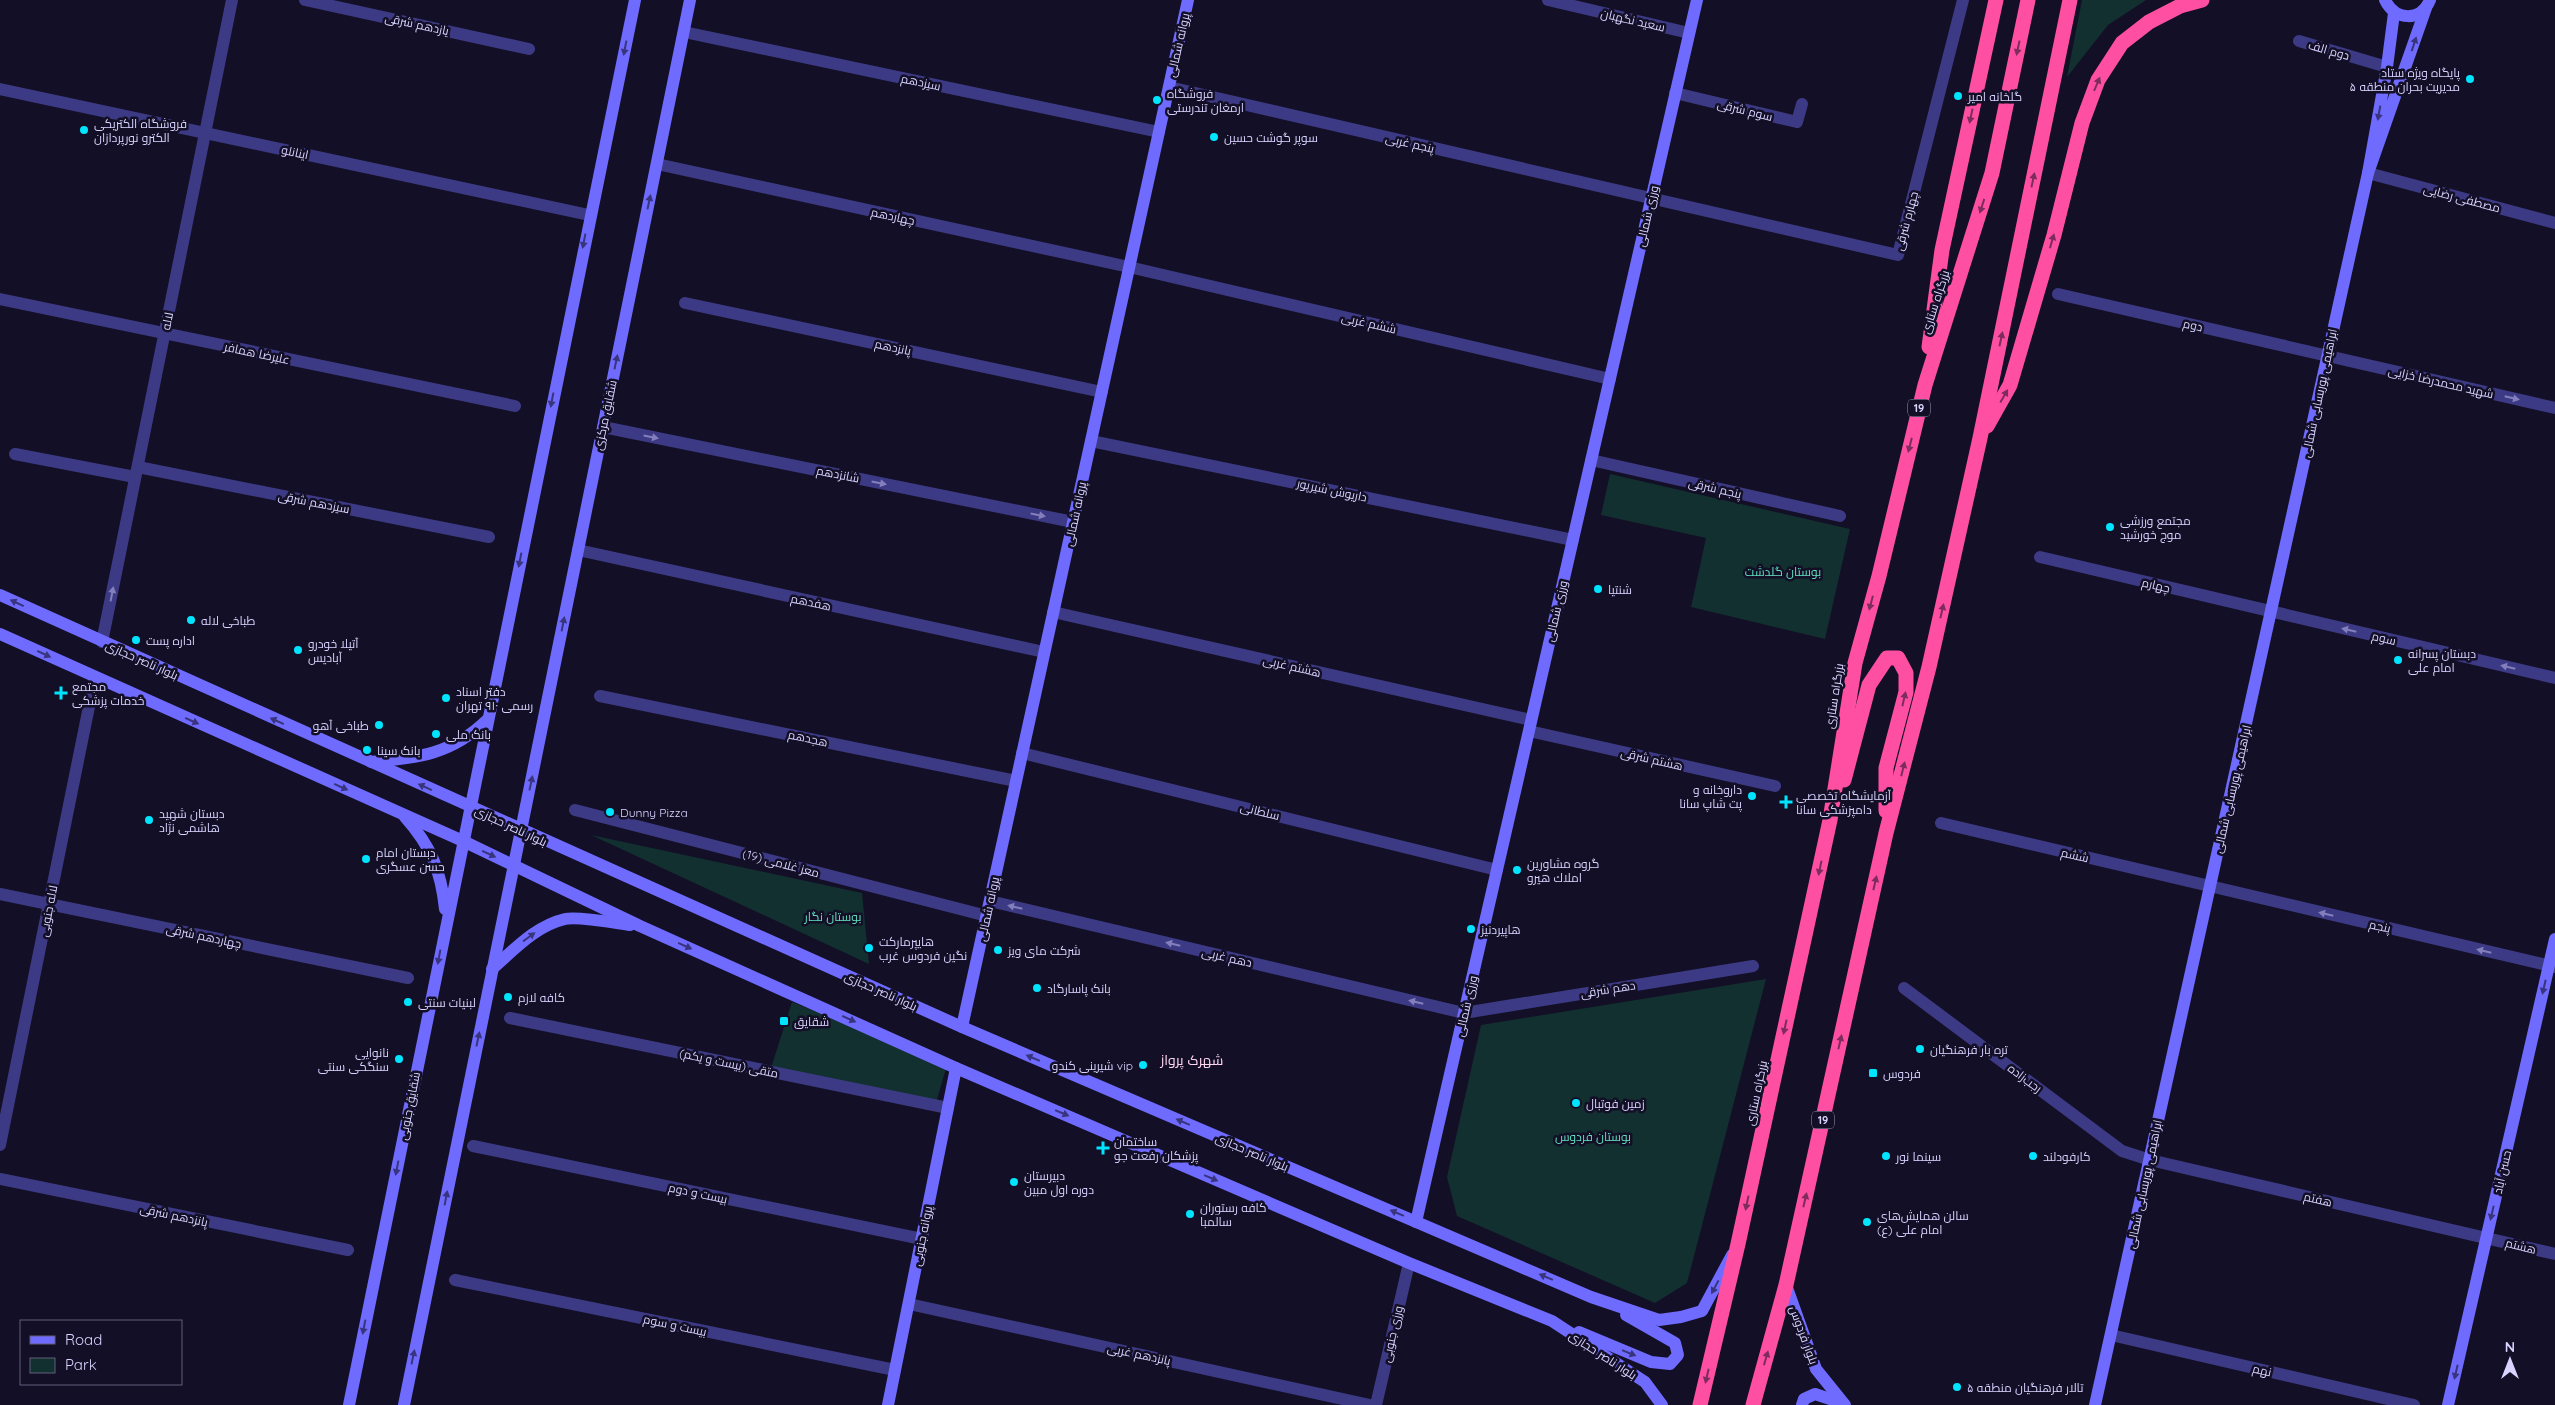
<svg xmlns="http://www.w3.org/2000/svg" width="2555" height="1405" font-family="Quicksand,Cairo,sans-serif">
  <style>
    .green { fill: #12302f }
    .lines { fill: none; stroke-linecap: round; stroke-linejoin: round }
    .street { stroke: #3d3a85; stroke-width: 12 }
    .secondary { stroke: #6f6bff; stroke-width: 12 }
    .highway { stroke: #ff4fa3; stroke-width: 15 }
    .oneway { fill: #38347d }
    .oneway2 { fill: #7d2c5e }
    .oneway3 { fill: #837fbc }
    .poi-dot { fill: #00e5ff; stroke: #130f26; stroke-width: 2 }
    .labels { text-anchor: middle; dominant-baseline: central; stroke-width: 5; stroke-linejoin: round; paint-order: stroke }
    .shield { fill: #130f26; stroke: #9e99be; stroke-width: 1 }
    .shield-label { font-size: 11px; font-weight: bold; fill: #d9d4ff }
    .street-label { font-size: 12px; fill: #d9d4ff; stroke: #130f26 }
    .poi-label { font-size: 12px; fill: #d9d4ff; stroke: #130f26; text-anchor: start }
    .park-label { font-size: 12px; fill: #5fe0c0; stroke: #130f26 }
    .neighbourhood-label { font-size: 14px; fill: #ffd6f0; stroke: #130f26 }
  </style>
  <rect width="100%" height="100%" fill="#130f26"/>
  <g class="green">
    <path d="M2082,0H2146L2108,25L2067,77Z"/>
    <path d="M1610,474L1850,529L1825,639L1691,607L1706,538L1601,515Z"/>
    <path d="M591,835L862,893L869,964Z"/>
    <path d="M1766,979L1687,1283L1655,1303L1457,1216L1447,1177L1481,1025Z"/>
    <path d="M792,1002L947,1065L936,1103L771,1068Z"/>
  </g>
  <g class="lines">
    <g class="street">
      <path d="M305,0L529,49"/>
      <path d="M1548,0L1689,33"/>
      <path d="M684,32L1159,132"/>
      <path d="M2299,41L2387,67"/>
      <path d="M1169,87L1898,255L1963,0"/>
      <path d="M0,89L589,215"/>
      <path d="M1675,93L1797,122L1802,104"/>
      <path d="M657,164L1129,267L1610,379"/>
      <path d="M2368,173L2555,223"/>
      <path d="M2058,294L2555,408"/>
      <path d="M0,299L515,406"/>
      <path d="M685,303L1102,392"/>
      <path d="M603,427L1073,522"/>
      <path d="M1091,441L1573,540"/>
      <path d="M15,454L135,477"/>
      <path d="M1591,460L1840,516"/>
      <path d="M138,467L489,537"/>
      <path d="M578,550L1044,652"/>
      <path d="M2040,557L2555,678"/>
      <path d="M1053,612L1531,720"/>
      <path d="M102,642L232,0"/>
      <path d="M600,696L1016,781"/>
      <path d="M1529,731L1775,786"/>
      <path d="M1022,753L1497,870"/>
      <path d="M575,810L987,916"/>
      <path d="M1941,823L2555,967"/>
      <path d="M0,894L408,978"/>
      <path d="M990,901L1464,1013L1753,966"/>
      <path d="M1904,988L2122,1151L2150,1160L2555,1254"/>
      <path d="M510,1018L948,1108"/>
      <path d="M0,1145L95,677"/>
      <path d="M473,1146L922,1239"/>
      <path d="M0,1179L348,1250"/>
      <path d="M455,1280L895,1370"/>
      <path d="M909,1304L1370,1405"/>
      <path d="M2111,1335L2414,1405"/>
      <path d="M1376,1405L1409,1263"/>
    </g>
    <g class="secondary">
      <path d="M2385,0C2395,21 2421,22 2430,0"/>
      <path d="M2394,13L2387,67L2368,173L2426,8"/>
      <path d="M0,595L962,1027L1591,1297L1659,1320L1681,1317L1702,1311L1732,1255"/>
      <path d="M0,634L463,841L640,926L956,1068L1409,1263L1552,1321L1645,1382L1662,1405"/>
      <path d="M371,762C419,758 452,754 487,720"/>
      <path d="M405,817C431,846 441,871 445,909"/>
      <path d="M492,969C514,950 535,926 565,919C578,916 615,923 630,925"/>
      <path d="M962,1027L1188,0"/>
      <path d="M1416,1222L1697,0"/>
      <path d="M1786,1285L1816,1369L1845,1405"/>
      <path d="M1579,1332L1651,1362L1670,1364L1678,1355L1675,1343L1626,1315"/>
      <path d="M349,1405L635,0"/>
      <path d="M404,1405L690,0"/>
      <path d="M888,1405L956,1068"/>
      <path d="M1802,1405L1804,1399L1815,1394L1842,1403"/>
      <path d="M2095,1405L2368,173"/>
      <path d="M2448,1405L2555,939"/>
    </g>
    <g class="highway">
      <path d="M1929,347L1942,250L1996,0"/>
      <path d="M1987,426L2010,385L2054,235L2082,123L2098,80L2122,43L2149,22L2180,6L2202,0"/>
      <path d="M1844,780L1869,685L1887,658H1898L1906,673V692L1886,768V811"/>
      <path d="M1700,1405L1738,1244L1830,820L1855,663L1879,576L1925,385L1992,173L2028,0"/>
      <path d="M1753,1405L1786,1285L1886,833L1929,667L1980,438L2070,0"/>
    </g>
  </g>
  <defs><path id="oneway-solid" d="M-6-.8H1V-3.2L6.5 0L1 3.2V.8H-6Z" transform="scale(1.25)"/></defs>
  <g class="oneway">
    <use href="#oneway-solid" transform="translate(2414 44) rotate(-72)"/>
    <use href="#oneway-solid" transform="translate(625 48) rotate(101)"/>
    <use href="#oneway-solid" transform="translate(2379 113) rotate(100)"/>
    <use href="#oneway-solid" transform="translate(649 202) rotate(-78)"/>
    <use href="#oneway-solid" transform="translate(584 241) rotate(101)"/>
    <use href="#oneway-solid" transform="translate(616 362) rotate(-78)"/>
    <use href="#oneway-solid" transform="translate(552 400) rotate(101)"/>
    <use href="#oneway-solid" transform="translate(520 560) rotate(101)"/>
    <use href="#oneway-solid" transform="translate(17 603) rotate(-155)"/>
    <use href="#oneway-solid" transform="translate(563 624) rotate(-79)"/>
    <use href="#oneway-solid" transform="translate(44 654) rotate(25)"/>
    <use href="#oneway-solid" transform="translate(192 721) rotate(24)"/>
    <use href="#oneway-solid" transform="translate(277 721) rotate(-156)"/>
    <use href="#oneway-solid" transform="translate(531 783) rotate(-78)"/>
    <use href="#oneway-solid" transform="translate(341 787) rotate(24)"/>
    <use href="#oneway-solid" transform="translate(425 787) rotate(-156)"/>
    <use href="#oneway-solid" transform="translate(489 854) rotate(25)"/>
    <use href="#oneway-solid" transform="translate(529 937) rotate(-36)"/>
    <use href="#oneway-solid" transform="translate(685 946) rotate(24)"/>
    <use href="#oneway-solid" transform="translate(439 957) rotate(101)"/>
    <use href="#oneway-solid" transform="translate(2544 987) rotate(103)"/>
    <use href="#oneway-solid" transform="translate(849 1019) rotate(24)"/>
    <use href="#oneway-solid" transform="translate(478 1039) rotate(-78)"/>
    <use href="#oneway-solid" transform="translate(1033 1058) rotate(-157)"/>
    <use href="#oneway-solid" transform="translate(1062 1113) rotate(23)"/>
    <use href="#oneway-solid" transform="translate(1183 1122) rotate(-157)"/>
    <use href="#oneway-solid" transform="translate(397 1168) rotate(101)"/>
    <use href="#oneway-solid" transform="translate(1211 1178) rotate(23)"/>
    <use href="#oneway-solid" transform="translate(446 1198) rotate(-79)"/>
    <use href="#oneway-solid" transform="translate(1397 1213) rotate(-157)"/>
    <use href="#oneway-solid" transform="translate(2492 1213) rotate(103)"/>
    <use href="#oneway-solid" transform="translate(1546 1277) rotate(-157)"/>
    <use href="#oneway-solid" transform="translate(1715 1287) rotate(118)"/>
    <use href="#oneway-solid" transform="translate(364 1327) rotate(101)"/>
    <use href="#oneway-solid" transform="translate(1629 1353) rotate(22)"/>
    <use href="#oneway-solid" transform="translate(413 1357) rotate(-78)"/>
    <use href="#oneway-solid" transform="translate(2456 1372) rotate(103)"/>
  </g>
  <g class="oneway2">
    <use href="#oneway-solid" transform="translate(2018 48) rotate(102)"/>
    <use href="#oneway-solid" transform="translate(2097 84) rotate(-67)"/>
    <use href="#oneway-solid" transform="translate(1971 116) rotate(102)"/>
    <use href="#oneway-solid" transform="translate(2033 180) rotate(-78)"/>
    <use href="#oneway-solid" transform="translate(1982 206) rotate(108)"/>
    <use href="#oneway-solid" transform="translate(2052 241) rotate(-74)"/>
    <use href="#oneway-solid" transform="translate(2001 339) rotate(-78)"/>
    <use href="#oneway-solid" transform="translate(2004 396) rotate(-60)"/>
    <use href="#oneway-solid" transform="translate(1910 445) rotate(104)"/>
    <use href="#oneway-solid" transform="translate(1871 603) rotate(105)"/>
    <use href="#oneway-solid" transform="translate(1942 611) rotate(-77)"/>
    <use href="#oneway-solid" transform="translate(1904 699) rotate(-77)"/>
    <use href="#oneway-solid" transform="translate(1903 769) rotate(-76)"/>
    <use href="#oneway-solid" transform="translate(1820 868) rotate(102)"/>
    <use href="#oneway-solid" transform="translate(1875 883) rotate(-77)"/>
    <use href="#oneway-solid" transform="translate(1785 1027) rotate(102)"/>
    <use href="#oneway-solid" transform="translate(1840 1042) rotate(-77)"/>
    <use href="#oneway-solid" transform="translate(1805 1200) rotate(-77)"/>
    <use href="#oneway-solid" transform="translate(1747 1203) rotate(102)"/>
    <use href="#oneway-solid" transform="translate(1766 1358) rotate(-74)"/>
    <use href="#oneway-solid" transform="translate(1707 1376) rotate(103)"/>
  </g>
  <g class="oneway3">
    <use href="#oneway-solid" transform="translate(2512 398) rotate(13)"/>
    <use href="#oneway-solid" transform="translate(651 437) rotate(11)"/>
    <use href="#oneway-solid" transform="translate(879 483) rotate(11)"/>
    <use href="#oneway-solid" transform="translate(1038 515) rotate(11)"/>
    <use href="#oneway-solid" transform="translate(112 594) rotate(-79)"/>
    <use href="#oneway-solid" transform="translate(2349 630) rotate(-167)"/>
    <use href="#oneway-solid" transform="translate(2508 667) rotate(-167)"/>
    <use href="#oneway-solid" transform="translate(1015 907) rotate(-167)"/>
    <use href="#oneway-solid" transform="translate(2326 914) rotate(-167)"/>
    <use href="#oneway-solid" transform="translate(1173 944) rotate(-167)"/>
    <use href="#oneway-solid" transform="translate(2484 951) rotate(-167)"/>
    <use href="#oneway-solid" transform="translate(1416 1002) rotate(-167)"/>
  </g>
  <g class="poi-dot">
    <circle cx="2470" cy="79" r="5"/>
    <circle cx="1958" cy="96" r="5"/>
    <circle cx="1157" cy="100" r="5"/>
    <circle cx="84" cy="130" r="5"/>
    <circle cx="1214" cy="137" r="5"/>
    <circle cx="2110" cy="527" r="5"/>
    <circle cx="1598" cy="589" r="5"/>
    <circle cx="191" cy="620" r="5"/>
    <circle cx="136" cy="640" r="5"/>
    <circle cx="298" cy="650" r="5"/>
    <circle cx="2398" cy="660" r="5"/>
    <path d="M58.5 685.5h5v5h5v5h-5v5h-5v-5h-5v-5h5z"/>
    <circle cx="446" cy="698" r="5"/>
    <circle cx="379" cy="725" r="5"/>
    <circle cx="436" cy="734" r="5"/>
    <circle cx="367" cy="750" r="5"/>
    <circle cx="1752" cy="796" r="5"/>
    <path d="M1783.5 794.5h5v5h5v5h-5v5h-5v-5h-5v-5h5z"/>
    <circle cx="610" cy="812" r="5"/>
    <circle cx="149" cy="820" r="5"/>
    <circle cx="366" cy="859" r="5"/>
    <circle cx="1517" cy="870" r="5"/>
    <circle cx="1471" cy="929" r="5"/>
    <circle cx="869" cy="948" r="5"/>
    <circle cx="998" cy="950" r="5"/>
    <circle cx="1037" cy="988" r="5"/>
    <circle cx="508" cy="997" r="5"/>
    <circle cx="408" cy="1002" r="5"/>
    <rect x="779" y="1016" width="10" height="10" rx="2.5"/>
    <circle cx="1920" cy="1049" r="5"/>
    <circle cx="399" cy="1059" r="5"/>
    <circle cx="1143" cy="1065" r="5"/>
    <rect x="1868" y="1068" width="10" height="10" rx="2.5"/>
    <circle cx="1576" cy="1103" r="5"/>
    <path d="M1100.5 1140.5h5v5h5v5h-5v5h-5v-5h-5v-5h5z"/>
    <circle cx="1886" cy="1156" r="5"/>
    <circle cx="2033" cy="1156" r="5"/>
    <circle cx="1014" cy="1182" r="5"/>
    <circle cx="1190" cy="1214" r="5"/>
    <circle cx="1867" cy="1222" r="5"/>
    <circle cx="1957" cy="1387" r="5"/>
  </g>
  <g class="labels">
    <g class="shield">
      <rect x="1908" y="399.5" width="22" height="17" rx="4"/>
      <rect x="1812" y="1111.5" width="22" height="17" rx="4"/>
    </g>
    <g class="shield-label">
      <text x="1919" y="408">19</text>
      <text x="1823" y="1120">19</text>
    </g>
    <g class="street-label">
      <text transform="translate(1633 20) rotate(13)">سعید نگهبان</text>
      <text transform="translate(417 24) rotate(12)">یازدهم شرقی</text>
      <text transform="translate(1178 45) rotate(-77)">پروانه شمالی</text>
      <text transform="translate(2329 50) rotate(16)">دوم الف</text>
      <text transform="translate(921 82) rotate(12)">سیزدهم</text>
      <text transform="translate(1745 110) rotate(14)">سوم شرقی</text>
      <text transform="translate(1410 143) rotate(13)">پنجم غربی</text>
      <text transform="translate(295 152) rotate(12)">اینانلو</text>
      <text transform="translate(2462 198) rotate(15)">مصطفی رضایی</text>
      <text transform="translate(893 216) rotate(12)">چهاردهم</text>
      <text transform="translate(1647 216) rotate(-77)">ورزی شمالی</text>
      <text transform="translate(1906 221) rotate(-75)">چهارم شرقی</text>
      <text transform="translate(1935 302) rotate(-72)">بزرگراه ستاری</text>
      <text transform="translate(167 321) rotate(-79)">لاله</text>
      <text transform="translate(1369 323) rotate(13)">ششم غربی</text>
      <text transform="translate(2193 325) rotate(13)">دوم</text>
      <text transform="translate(893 347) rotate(12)">پانزدهم</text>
      <text transform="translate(257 353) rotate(12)">علیرضا همافر</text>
      <text transform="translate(2441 382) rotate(13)">شهید محمدرضا خزایی</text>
      <text transform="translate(2319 393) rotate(-78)">ابراهیمی پوربسابی شمالی</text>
      <text transform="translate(605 415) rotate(-78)">شقایق مرکزی</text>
      <text transform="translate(838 474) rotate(11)">شانزدهم</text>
      <text transform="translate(1715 488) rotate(13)">پنجم شرقی</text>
      <text transform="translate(1332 490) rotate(12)">داریوش شیرپور</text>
      <text transform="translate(314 502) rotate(11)">سیزدهم شرقی</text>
      <text transform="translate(1075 514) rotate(-78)">پروانه شمالی</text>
      <text transform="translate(2156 585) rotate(13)">چهارم</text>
      <text transform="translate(811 602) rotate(12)">هفدهم</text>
      <text transform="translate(1556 611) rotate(-77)">ورزی شمالی</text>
      <text transform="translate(2384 638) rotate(13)">سوم</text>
      <text transform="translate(142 660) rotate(24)">بلوار ناصر حجازی</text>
      <text transform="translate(1292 666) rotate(13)">هشتم غربی</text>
      <text transform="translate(1834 696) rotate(-81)">بزرگراه ستاری</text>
      <text transform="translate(808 738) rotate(12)">هجدهم</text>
      <text transform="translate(1652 759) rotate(13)">هشتم شرقی</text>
      <text transform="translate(2232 789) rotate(-77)">ابراهیمی پوربسابی شمالی</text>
      <text transform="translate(1260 811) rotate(14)">سلطانی</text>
      <text transform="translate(511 826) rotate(25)">بلوار ناصر حجازی</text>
      <text transform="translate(2075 855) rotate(13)">ششم</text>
      <text transform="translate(781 863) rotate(15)">معز غلامی (19)</text>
      <text transform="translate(988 909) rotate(-78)">پروانه شمالی</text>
      <text transform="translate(48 911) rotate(-79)">لاله جنوبی</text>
      <text transform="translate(2380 926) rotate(13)">پنجم</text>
      <text transform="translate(204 936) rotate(12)">چهاردهم شرقی</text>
      <text transform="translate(1227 957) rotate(13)">دهم غربی</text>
      <text transform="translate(1608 989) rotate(-9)">دهم شرقی</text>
      <text transform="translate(881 991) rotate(24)">بلوار ناصر حجازی</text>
      <text transform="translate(1466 1006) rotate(-77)">ورزی شمالی</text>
      <text transform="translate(729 1063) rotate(12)">متقی (بیست و یکم)</text>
      <text transform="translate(2025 1078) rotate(37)">رجب‌زاده</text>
      <text transform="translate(1756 1093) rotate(-78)">بزرگراه ستاری</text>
      <text transform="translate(409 1106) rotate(-79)">شقایق جنوبی</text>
      <text transform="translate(1252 1152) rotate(23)">بلوار ناصر حجازی</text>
      <text transform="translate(2502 1172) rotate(-77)">حسن آباد</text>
      <text transform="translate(2144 1184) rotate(-78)">ابراهیمی پوربسابی شمالی</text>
      <text transform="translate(698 1193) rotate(12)">بیست و دوم</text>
      <text transform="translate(2318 1199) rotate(13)">هفتم</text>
      <text transform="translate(174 1215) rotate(12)">پانزدهم شرقی</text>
      <text transform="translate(922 1236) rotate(-79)">پروانه جنوبی</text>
      <text transform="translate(2521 1246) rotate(14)">هشتم</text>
      <text transform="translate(675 1325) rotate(12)">بیست و سوم</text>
      <text transform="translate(1392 1334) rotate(-77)">ورزی جنوبی</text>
      <text transform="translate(1804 1335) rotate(70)">بلوار فردوس</text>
      <text transform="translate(1139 1354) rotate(12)">پانزدهم غربی</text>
      <text transform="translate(1603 1355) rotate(33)">بلوار ناصر حجازی</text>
      <text transform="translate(2262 1370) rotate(13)">نهم</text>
    </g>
    <g class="poi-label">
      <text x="2460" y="72" text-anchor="end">پایگاه ویژه ستاد<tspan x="2460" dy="14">مدیریت بحران منطقه ۵</tspan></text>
      <text x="1167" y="93">فروشگاه<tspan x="1167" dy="14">ارمغان تندرستی</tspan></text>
      <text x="1968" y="96">گلخانه امیر</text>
      <text x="94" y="123">فروشگاه الکتریکی<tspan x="94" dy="14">الکترو نورپردازان</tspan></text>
      <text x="1224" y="137">سوپر گوشت حسین</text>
      <text x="2120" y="520">مجتمع ورزشی<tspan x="2120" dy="14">موج خورشید</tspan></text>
      <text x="1608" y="589">شنتیا</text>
      <text x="201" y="620">طباخی لاله</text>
      <text x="146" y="640">اداره پست</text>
      <text x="308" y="643">آتیلا خودرو<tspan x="308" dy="14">آبادیس</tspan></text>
      <text x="2408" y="653">دبستان پسرانه<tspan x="2408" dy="14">امام علی</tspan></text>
      <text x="72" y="686">مجتمع<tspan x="72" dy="14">خدمات پزشکی</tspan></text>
      <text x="456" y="691">دفتر اسناد<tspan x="456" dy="14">رسمی ۹۱۰ تهران</tspan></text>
      <text x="369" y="725" text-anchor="end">طباخی آهو</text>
      <text x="446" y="734">بانک ملی</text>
      <text x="377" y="750">بانک سینا</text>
      <text x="1742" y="789" text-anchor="end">داروخانه و<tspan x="1742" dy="14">پت شاپ سانا</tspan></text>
      <text x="1796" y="795">آزمایشگاه تخصصی<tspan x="1796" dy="14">دامپزشکی سانا</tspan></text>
      <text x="620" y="812">Dunny Pizza</text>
      <text x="159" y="813">دبستان شهید<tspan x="159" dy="14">هاشمی نژاد</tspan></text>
      <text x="376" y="852">دبستان امام<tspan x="376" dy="14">حسن عسگری</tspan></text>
      <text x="1527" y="863">گروه مشاورين<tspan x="1527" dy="14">املاك هيرو</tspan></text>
      <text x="1481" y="929">هاپیردنیز</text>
      <text x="879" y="941">هایپرمارکت<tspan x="879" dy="14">نگین فردوس غرب</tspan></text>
      <text x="1008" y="950">شرکت مای ویز</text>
      <text x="1047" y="988">بانک پاسارگاد</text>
      <text x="518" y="997">کافه لازم</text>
      <text x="418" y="1002">لبنیات سنتی</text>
      <text x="794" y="1021">شقایق</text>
      <text x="1930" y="1049">تره بار فرهنگیان</text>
      <text x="389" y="1052" text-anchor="end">نانوایی<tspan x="389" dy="14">سنگکی سنتی</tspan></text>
      <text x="1133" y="1065" text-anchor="end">شیرینی کندو vip</text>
      <text x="1883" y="1073">فردوس</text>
      <text x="1586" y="1103">زمین فوتبال</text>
      <text x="1114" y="1141">ساختمان<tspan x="1114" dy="14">پزشكان رفعت جو</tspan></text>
      <text x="1896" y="1156">سینما نور</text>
      <text x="2043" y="1156">کارفودلند</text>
      <text x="1024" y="1175">دبیرستان<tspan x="1024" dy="14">دوره اول مبین</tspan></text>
      <text x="1200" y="1207">کافه رستوران<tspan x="1200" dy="14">سالمبا</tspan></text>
      <text x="1877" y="1215">سالن همایش‌های<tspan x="1877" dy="14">امام علی (ع)</tspan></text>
      <text x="1967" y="1387">تالار فرهنگیان منطقه ۵</text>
    </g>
    <g class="park-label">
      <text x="1783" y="571">بوستان گلدشت</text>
      <text x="833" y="916">بوستان نگار</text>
      <text x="1593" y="1136">بوستان فردوس</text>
    </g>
    <g class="neighbourhood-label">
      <text x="1192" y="1060">شهرک پرواز</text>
    </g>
  </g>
  <rect x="20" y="1320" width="162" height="65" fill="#130f26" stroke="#625e7d"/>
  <rect x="30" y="1336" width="25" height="8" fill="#6f6bff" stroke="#625e7d"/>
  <text x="65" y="1345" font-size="15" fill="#d9d4ff">Road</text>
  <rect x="30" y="1358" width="25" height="15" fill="#12302f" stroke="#625e7d"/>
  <text x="65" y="1370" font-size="15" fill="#d9d4ff">Park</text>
  <g transform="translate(2510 1360)" stroke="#130f26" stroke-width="4" paint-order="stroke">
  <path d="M0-4L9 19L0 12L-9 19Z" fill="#d9d4ff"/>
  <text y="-8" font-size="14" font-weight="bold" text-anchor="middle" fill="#d9d4ff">N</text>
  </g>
</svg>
